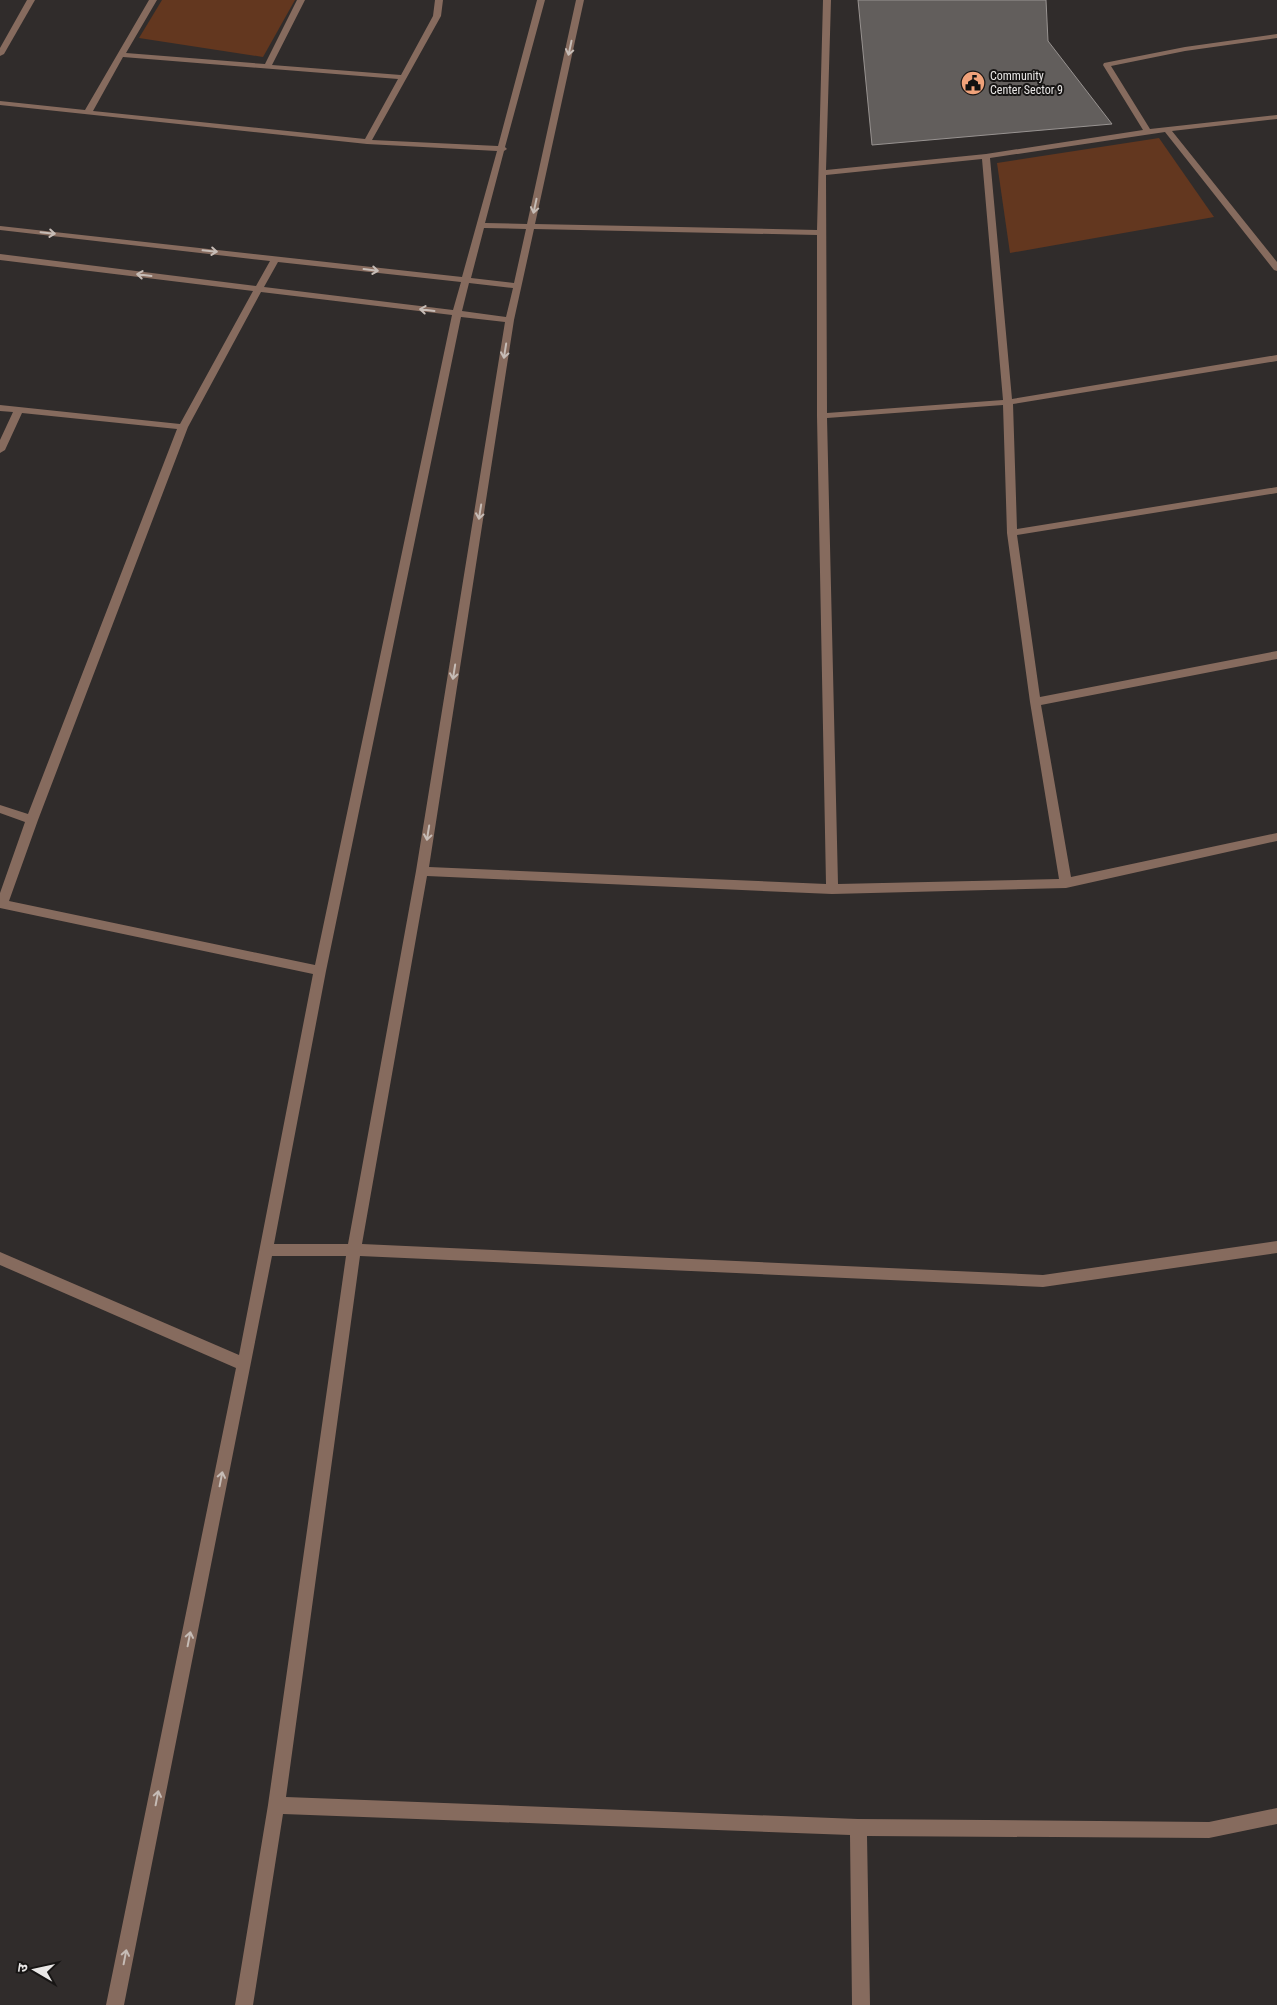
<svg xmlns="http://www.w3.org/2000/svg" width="1277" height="2005" font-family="'Roboto Condensed','Noto Sans Devanagari',sans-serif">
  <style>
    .green { fill: #63371f }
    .building { fill: #625e5c; stroke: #989391 }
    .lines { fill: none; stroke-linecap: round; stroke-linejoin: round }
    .minor { fill: #866b5e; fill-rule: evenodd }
    .oneway { stroke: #c6bcb6 }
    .labels { text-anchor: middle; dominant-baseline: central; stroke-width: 4; stroke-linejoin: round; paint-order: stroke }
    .far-poi-label { font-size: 12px; fill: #e9e7e6; stroke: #171514; text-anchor: start }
  </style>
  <rect width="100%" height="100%" fill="#302c2b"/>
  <g class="green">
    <path d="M162,0H295L263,57L139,38Z"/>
    <path d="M1159,138L1214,217L1010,253L997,163Z"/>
  </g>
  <path class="building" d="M858,0H1046L1048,41L1112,124L872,145Z"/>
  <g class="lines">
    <g class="minor">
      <path d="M27,0H35L4,54L0,56V48Z"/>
      <path d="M149,0H157L126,53L265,64L297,0H305L272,65L401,75L433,16L435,0H443L441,16L372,140L498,146L537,0H545L505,147L507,149L504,151L485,223L527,224L576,0H584L535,224L817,230L823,0H831L826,170L986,154L1143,130L1103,65L1104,63L1185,47L1277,34V38L1185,51L1111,66L1150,129L1277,115V119L1172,131L1277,262V271L1274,270L1165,132L990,158L1012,399L1277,355V361L1013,404L1017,529L1277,487V493L1017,535L1040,697L1277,651V659L1041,705L1071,877L1277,833V841L1066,888L832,894L427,876L362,1244L1043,1275L1277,1241V1253L1043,1287L360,1256L286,1797L858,1819L1209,1822L1277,1808V1824L1209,1838L867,1836L870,2005H852L850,1835L283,1814L253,2005H235L268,1805L346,1256H272L124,2005H106L236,1368L0,1265V1252L239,1355L313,974L0,908V893L25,822L0,813V805L28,814L177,429L22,413L5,450L0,453V440L13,412L0,411V405L180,424L253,291L0,260V254L256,286L270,261L0,230V226L462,277L497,151L367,144L0,105V101L85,110ZM123,57L398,79L365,139L93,111ZM982,159L1003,400L827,413L826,175ZM484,228L526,229L514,283L471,278ZM534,229L817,235V416L826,884L429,867L514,320ZM278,262L461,282L453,310L264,287ZM469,283L513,288L506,317L462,311ZM261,292L452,315L315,965L9,901L38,820L188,427ZM461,317L505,322L416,871L348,1244H274L326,971ZM1003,405L1007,533L1030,702L1059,879L838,884L827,418Z"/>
    </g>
  </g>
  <defs><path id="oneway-shaft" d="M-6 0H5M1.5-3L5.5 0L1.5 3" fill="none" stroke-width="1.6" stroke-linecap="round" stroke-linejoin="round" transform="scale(1.25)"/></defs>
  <g class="oneway">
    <use href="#oneway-shaft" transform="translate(570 48) rotate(102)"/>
    <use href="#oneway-shaft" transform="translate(535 206) rotate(102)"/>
    <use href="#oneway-shaft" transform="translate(48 233) rotate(6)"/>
    <use href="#oneway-shaft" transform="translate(210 251) rotate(6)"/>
    <use href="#oneway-shaft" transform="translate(371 270) rotate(7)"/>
    <use href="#oneway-shaft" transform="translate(144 275) rotate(-173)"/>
    <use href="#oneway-shaft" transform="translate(427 310) rotate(-173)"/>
    <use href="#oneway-shaft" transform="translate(505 351) rotate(99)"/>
    <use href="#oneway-shaft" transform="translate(480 512) rotate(99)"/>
    <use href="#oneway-shaft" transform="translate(454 672) rotate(99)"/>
    <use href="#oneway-shaft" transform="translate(428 833) rotate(99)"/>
    <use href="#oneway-shaft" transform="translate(221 1479) rotate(-79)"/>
    <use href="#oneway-shaft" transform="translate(189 1639) rotate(-79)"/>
    <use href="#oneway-shaft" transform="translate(157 1798) rotate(-79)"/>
    <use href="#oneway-shaft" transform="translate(125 1957) rotate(-79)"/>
  </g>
  <defs>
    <g id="civic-disc" transform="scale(1.25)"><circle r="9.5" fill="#f0a27a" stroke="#171514"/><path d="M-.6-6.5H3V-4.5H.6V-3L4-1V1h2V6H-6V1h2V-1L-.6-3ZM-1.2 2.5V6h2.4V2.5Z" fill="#111"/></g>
  </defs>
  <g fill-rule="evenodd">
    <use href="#civic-disc" x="973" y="83"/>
  </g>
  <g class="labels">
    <g class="far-poi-label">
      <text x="990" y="76">Community<tspan x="990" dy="14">Center Sector 9</tspan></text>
    </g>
  </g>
  <g transform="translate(35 1970) rotate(279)" stroke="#171514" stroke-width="4" paint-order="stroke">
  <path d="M0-4L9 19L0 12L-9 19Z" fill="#e9e7e6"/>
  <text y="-8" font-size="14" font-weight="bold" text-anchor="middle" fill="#e9e7e6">उ</text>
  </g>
</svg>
